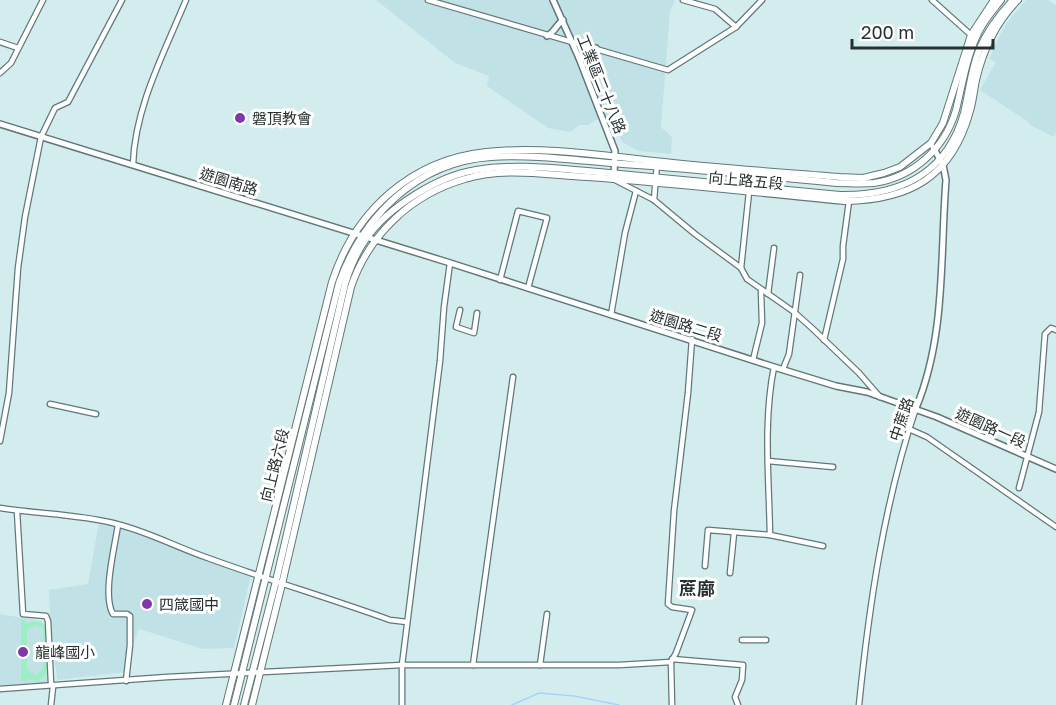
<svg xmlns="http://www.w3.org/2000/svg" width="1056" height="705" font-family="'Golos Text','Noto Sans TC',sans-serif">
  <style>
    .built { fill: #c0e2e6 }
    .green { fill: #9eeec5; fill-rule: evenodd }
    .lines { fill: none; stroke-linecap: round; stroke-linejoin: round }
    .stream { stroke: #a5d3fc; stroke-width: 1.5 }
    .minor-casing { stroke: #61787a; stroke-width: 7 }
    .tertiary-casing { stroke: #61787a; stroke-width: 8 }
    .secondary-casing { stroke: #61787a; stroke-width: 8 }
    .minor { stroke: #fff; stroke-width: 4.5 }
    .tertiary { stroke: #fff; stroke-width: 5 }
    .secondary { stroke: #fff; stroke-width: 6 }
    .poi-dot { fill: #7d38ab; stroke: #fff; stroke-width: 2 }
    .labels { text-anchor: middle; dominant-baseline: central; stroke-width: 6; stroke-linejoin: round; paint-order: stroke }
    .street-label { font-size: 15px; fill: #263030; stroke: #fff }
    .poi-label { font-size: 15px; fill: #263030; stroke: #fff; text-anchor: start }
    .quarter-label { font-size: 18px; font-weight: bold; fill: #263030; stroke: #fff }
  </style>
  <rect width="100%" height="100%" fill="#d3edef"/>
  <g class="built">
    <path d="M376,0H675L670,12L661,127L672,137L671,154L638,151L622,142L611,116L598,119L588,125H580L570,132L548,128L487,86L489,76L455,63Z"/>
    <path d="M1026,0H1048L1056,5V132L1054,137L1032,126L1027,121L980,90L996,62L990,59L993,49L1006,24Z"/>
    <path d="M99,522L154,536L185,547L251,575L234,648L203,649L139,629L131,650L127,672L57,680L50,617L49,590L88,584Z"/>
    <path d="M0,614L42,621L49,683L0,685Z"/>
  </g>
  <path class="green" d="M21,620H25L26,624L33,621L41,622L47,627L48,673L39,681L27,679V682L21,681ZM36,625L43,629V668L37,675L31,673L27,669V630Z"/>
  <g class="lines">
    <path class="stream" d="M512,705L539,693L574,696L619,705"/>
    <g class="minor-casing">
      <g id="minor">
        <path d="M428,0L668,70L736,27L762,0"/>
        <path d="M683,0L715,9L736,27"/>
        <path d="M932,0L971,35"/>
        <path d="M0,42L18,48"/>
        <path d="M0,73L11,63L43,0"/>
        <path d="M133,164C135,107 164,53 186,0"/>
        <path d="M615,180L654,200L695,234L741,268L747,279L794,312L813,329L859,373L880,397"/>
        <path d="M654,200L657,164"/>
        <path d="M741,268L749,192"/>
        <path d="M500,280L518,211L547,218L528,288"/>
        <path d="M768,294L774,248"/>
        <path d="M460,310L456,327L474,333L477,313"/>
        <path d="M611,315L625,233L636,191"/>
        <path d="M824,340L843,259V246L849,201"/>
        <path d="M753,360L762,323L761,291"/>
        <path d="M783,369L789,354L800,275"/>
        <path d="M50,404L96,414"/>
        <path d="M909,429L927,437L1056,527"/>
        <path d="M0,441L9,393L18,268L25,217L41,137L55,108L68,102L122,0"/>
        <path d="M768,461L833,467"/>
        <path d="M1019,488L1039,412L1045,334L1051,328L1056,330"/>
        <path d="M0,508C38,514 76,514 113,523C147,531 176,547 208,558C268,580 329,598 390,620L407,622"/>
        <path d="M17,511L23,614L46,616L48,621L51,683L53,687L51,705"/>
        <path d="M118,525C115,546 102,595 113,614H127L130,616V645L126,681"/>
        <path d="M770,535C769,479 763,421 774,367"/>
        <path d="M705,566L708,530L770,535L823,546"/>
        <path d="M730,573L734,533"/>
        <path d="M742,640H766"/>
        <path d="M672,659L743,665L742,680L735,697L738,705"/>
        <path d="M671,662L676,653L692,610L672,607L668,604L674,511L688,393L692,339"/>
        <path d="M671,662L672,705"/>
        <path d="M473,665L513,377"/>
        <path d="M540,665L547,614"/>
        <path d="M0,689L167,677L402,665H619L671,662"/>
        <path d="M402,705V665L440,361L444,307L450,263"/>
        <path d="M859,705C869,606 884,503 916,408"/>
      </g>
    </g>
    <g class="tertiary-casing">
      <g id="tertiary">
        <path d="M553,0L579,58L615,151L614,175"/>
        <path d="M547,36C555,32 556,25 563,20"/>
        <path d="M579,58L586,51L596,48"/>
        <path d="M0,124L447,262L774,367L836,386L867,392L937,417L1056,469"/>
        <path d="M916,408C946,336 940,257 946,180L943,165L933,147"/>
      </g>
    </g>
    <g class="secondary-casing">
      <g id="secondary">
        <path d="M226,705L332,282C355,211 411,160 486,152C541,146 599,155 654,161C716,168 778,172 840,177L863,178L884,173L900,167L931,143L943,123L971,35L994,0"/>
        <path d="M234,705L339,283C363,216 417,162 491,157C535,154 580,161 623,164C695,169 766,176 837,183C849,183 862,184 874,183C914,177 945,148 956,110C963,82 967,51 982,26C987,17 995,8 1001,0"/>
        <path d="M244,705L276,581L345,284C350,268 356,253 366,239C388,207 438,176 476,170C516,163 559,169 599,172C680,179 760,187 840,195C899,196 947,174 964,113C969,92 971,70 979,50C987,31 999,15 1013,0"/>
        <path d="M252,705L282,584L351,287C369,234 412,194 465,179C504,167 547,175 587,177C673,183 759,193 845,201C910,200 952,177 970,111C973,101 974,90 976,80C983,50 996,22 1018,0"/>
      </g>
    </g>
    <use href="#minor" class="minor"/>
    <use href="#tertiary" class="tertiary"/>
    <use href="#secondary" class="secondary"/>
  </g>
  <g class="poi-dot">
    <circle cx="240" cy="118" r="6"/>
    <circle cx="147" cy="604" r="6"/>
    <circle cx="23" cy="652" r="6"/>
  </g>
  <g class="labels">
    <g class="street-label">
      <text transform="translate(602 84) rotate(68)">工業區二十八路</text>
      <text transform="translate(746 180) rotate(5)">向上路五段</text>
      <text transform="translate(229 181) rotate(17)">遊園南路</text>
      <text transform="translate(686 325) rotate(17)">遊園路二段</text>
      <text transform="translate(901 419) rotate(-71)">中蔗路</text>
      <text transform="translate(991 427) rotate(24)">遊園路一段</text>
      <text transform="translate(274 465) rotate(-76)">向上路六段</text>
    </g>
    <g class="poi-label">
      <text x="252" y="118">磐頂教會</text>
      <text x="159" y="604">四箴國中</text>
      <text x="35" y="652">龍峰國小</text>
    </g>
    <g class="quarter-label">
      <text x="697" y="588">蔗廍</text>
    </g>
  </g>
  <path d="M852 39v9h141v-9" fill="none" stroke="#263030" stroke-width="3"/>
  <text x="861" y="39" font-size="18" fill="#263030" stroke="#ffffff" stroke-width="4.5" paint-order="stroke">200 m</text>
</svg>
